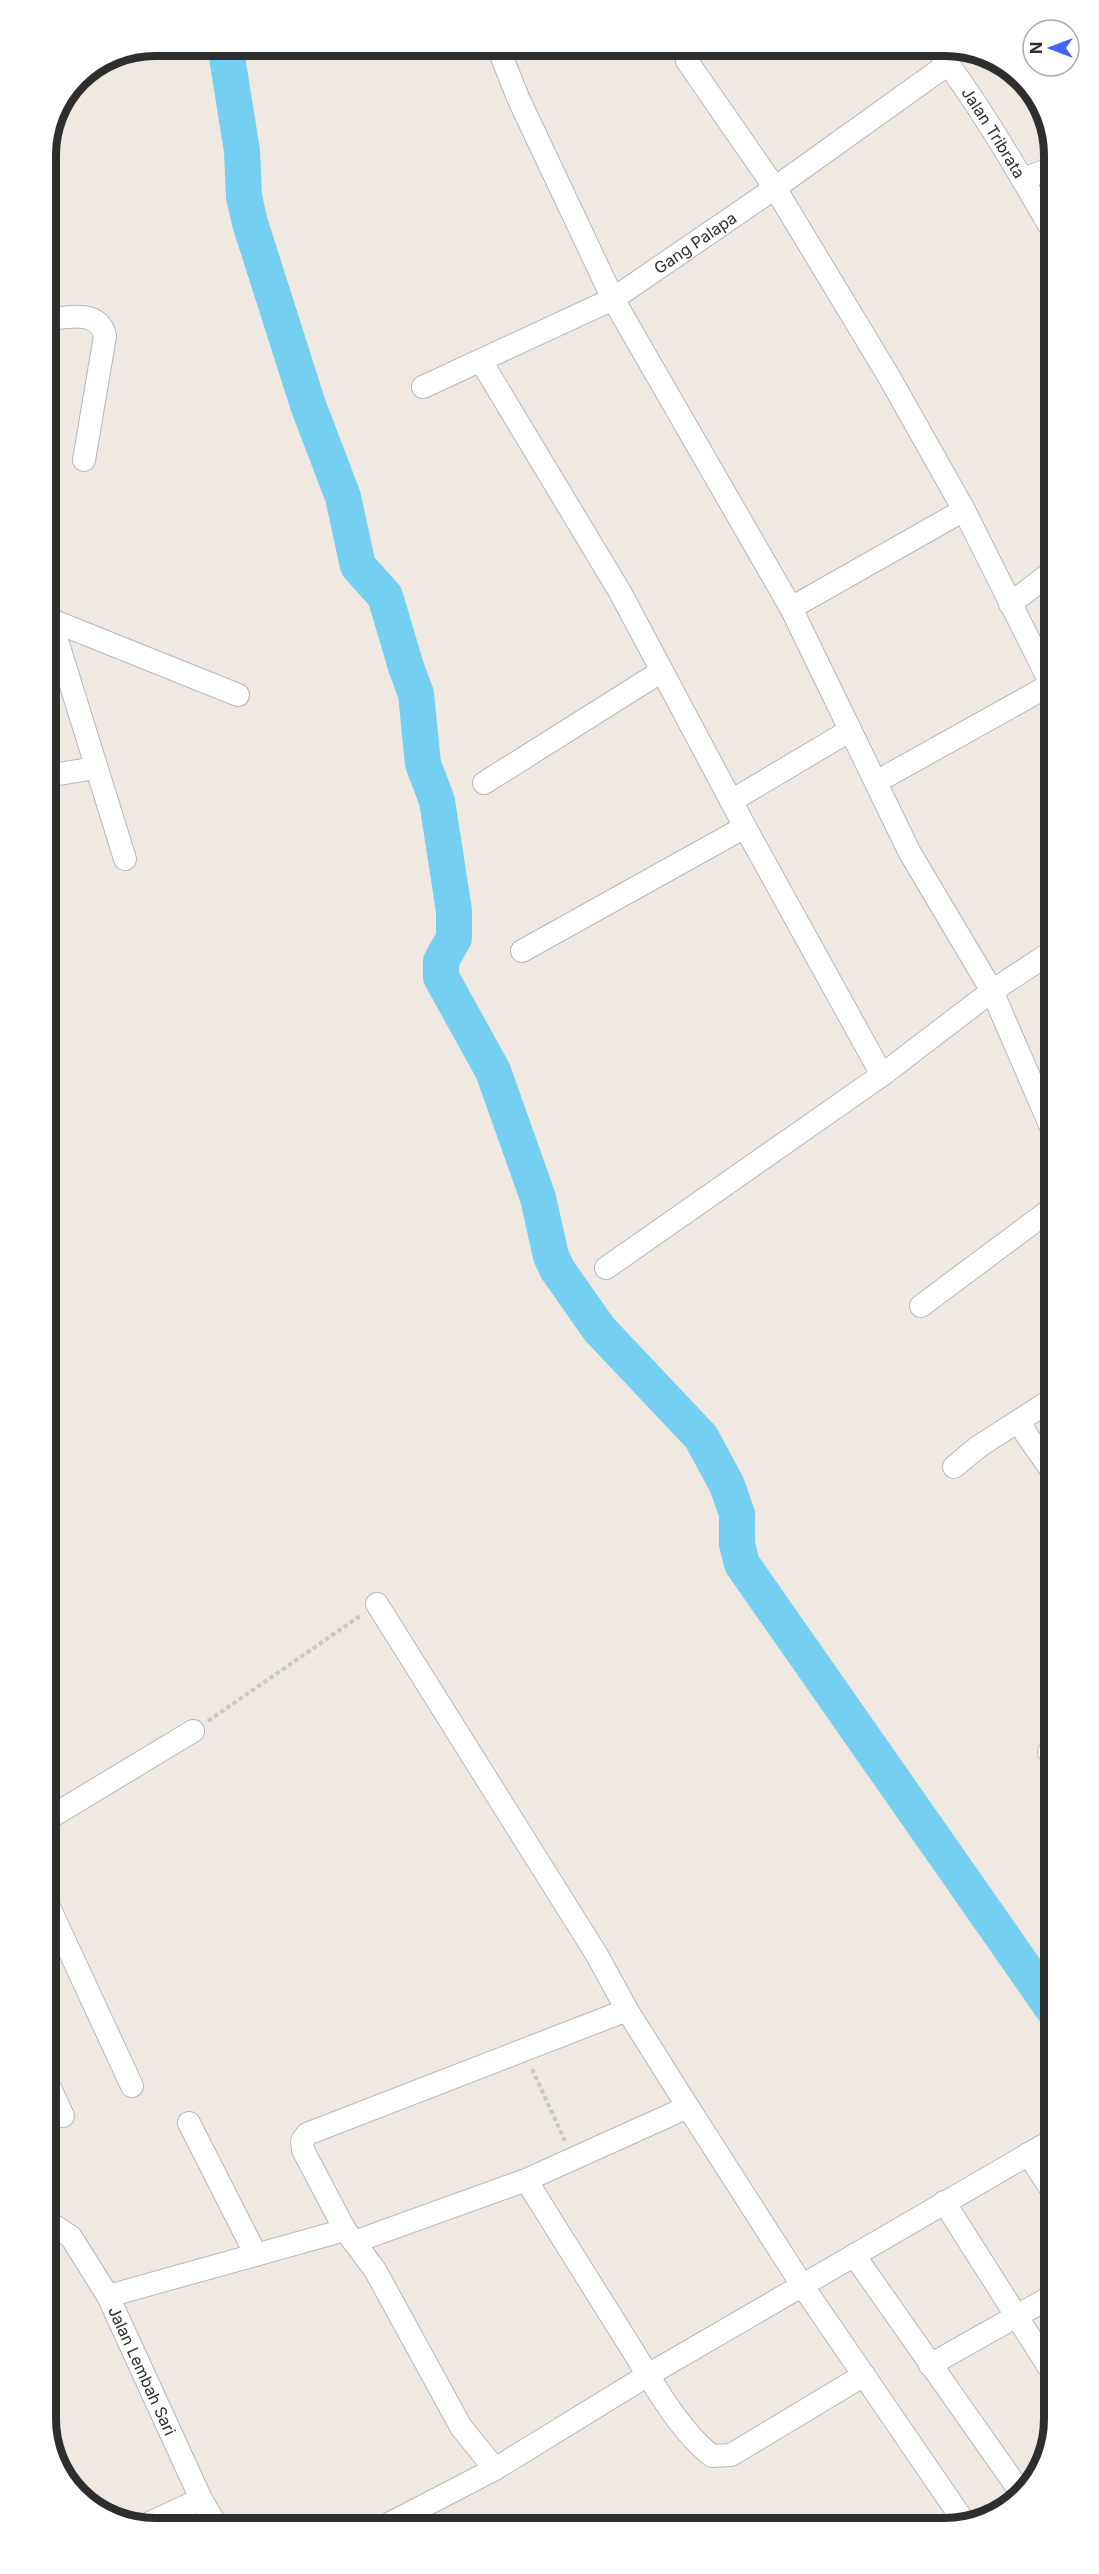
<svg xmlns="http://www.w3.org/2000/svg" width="1099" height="2574" font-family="Inter,sans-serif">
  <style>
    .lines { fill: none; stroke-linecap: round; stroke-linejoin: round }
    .river { stroke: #75cff0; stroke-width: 36 }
    .minor-casing { stroke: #b4b7c1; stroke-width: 24 }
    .path { stroke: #c9c9c9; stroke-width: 4; stroke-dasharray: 4.5 3; stroke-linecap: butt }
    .minor { stroke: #fff; stroke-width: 22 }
    .labels { text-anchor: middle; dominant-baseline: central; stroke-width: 6; stroke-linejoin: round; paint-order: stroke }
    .street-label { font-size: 16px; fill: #2e2e2e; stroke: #fff }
    .rim { fill: none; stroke: #2e2e2e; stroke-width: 8 }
  </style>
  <rect width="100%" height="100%" fill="#efe9e1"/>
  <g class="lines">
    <path class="river" d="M225,45L242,151L244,197L250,223L308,405L343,497L358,566L385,596L406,667L416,694L423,764L437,801L454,911V938L441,961V977L493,1071L538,1198L551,1256L557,1269L599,1329L701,1437L727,1485L737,1514V1544L742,1564L1053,2009"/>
    <g class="minor-casing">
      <g id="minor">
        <path d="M497,45L519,100L613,299L791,608L910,853L992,991L1051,1127"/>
        <path id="s1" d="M934,45C977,101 1014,164 1049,225"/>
        <path d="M687,61L775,188L888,375L964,510L1050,682"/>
        <path d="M1022,179L1048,170"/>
        <path d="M46,320C67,317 99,309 105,336L84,460"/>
        <path d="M481,361L620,592L745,827L882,1075"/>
        <path id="s2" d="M423,387L613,299L772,190L948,64"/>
        <path d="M1010,604L1049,574"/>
        <path d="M46,605L125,859"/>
        <path d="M791,608L964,510"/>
        <path d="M51,620L238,695"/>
        <path d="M47,776L95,768"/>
        <path d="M876,782L1050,685"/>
        <path d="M484,783L662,671"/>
        <path d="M731,801L849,731"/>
        <path d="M522,951L745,827"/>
        <path d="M606,1268L882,1075L992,991L1050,953"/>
        <path d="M921,1306L1051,1209"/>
        <path d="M1021,1421L1026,1434L1052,1471"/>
        <path d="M954,1467L978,1447L1051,1400"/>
        <path d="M377,1604L597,1955L627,2010L688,2107"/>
        <path d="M1049,1752L1052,1749"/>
        <path d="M49,1818L193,1731"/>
        <path d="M49,1907L132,2086"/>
        <path d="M50,2088L63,2116"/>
        <path d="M189,2123L256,2255"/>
        <path d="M1028,2154L1053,2192"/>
        <path d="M526,2180C560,2234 594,2289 628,2343C651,2379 678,2430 712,2456L731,2455L864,2375"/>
        <path d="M944,2202L1054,2375"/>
        <path id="s3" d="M50,2226L56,2227L71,2237L108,2296L201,2499L218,2528"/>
        <path d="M345,2230L303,2150L302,2141L307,2134L627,2010"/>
        <path d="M354,2242L526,2180L688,2107L802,2285L965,2523"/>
        <path d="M854,2255L1017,2487L1023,2488L1032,2484"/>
        <path d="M108,2296L345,2230L375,2270L461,2427L495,2469L383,2527"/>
        <path d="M930,2365L1054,2295"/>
        <path d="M495,2469L648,2375L1053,2140"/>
        <path d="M141,2527L201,2499"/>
      </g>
    </g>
    <g class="path">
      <path d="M208,1721L360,1616"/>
      <path d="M532,2069L565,2141"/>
    </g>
    <use href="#minor" class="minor"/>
  </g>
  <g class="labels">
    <g class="street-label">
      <text stroke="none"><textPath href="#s1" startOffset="106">Jalan Tribrata</textPath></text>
      <text stroke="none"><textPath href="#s2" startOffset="309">Gang Palapa</textPath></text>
      <text stroke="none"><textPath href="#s3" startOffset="176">Jalan Lembah Sari</textPath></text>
    </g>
  </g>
  <path d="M0 0H1099V2574H0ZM155 56H945A99 99 0 0 1 1044 155V2419A99 99 0 0 1 945 2518H155A99 99 0 0 1 56 2419V155A99 99 0 0 1 155 56Z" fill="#fff" fill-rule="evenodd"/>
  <path class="rim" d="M155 56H945A99 99 0 0 1 1044 155V2419A99 99 0 0 1 945 2518H155A99 99 0 0 1 56 2419V155A99 99 0 0 1 155 56Z"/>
  <g transform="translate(1051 48) rotate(270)"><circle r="28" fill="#ffffff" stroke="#ababab" stroke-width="1.5"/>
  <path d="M0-4.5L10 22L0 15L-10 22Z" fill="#4264fb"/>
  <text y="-9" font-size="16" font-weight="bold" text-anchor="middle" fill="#2e2e2e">N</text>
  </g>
</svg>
